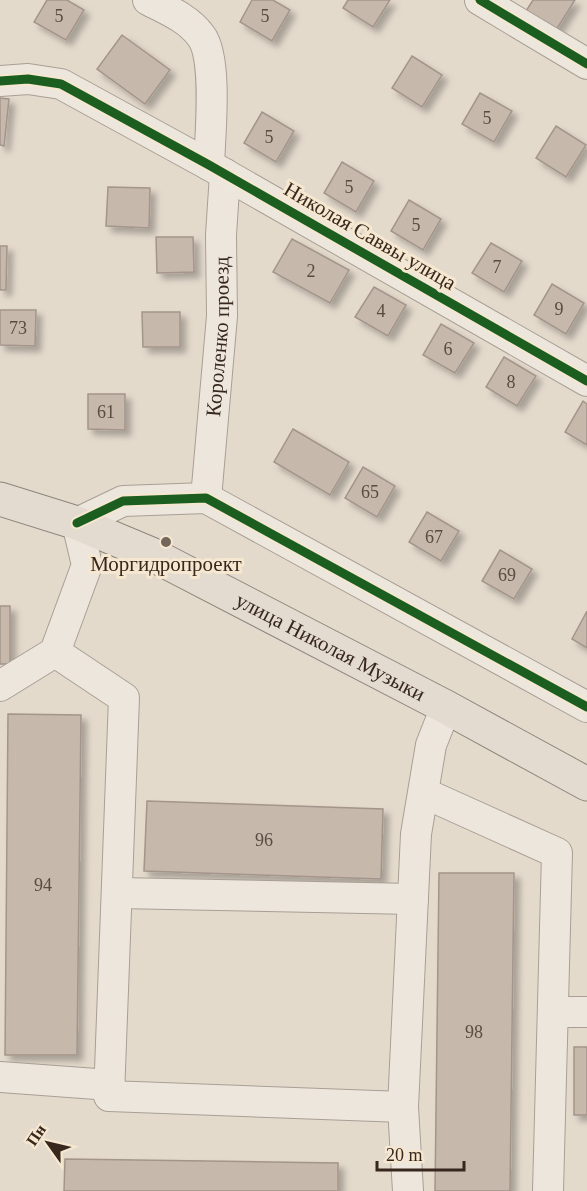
<svg xmlns="http://www.w3.org/2000/svg" width="587" height="1191" font-family="'Times New Roman',serif">
  <style>
    .building { fill: #c7b8ac; stroke: #a4958b; stroke-width: 1.5; filter: url(#shadow) }
    .lines { fill: none; stroke-linecap: round; stroke-linejoin: round }
    .minor-casing { stroke: #a99f94; stroke-width: 32 }
    .major-casing { stroke: #8e857c; stroke-width: 35 }
    .minor { stroke: #ece6dd; stroke-width: 30 }
    .major { stroke: #e3dbcf; stroke-width: 33 }
    .cycleway-casing { stroke: #f5e7d0; stroke-width: 13 }
    .cycleway { stroke: #1b5e20; stroke-width: 9 }
    .poi-dot { fill: #74665a; stroke: #f5e7d0; stroke-width: 2 }
    .labels { text-anchor: middle; dominant-baseline: central; stroke-width: 6; stroke-linejoin: round; paint-order: stroke }
    .number-label { font-size: 18px; fill: #5b4b41 }
    .street-label { font-size: 21px; fill: #37271d; stroke: #f5e7d0 }
    .poi-label { font-size: 21px; fill: #37271d; stroke: #f5e7d0 }
  </style>
  <defs>
    <filter id="shadow"><feDropShadow dx="5.5" dy="5.5" stdDeviation="3" flood-color="#0004"/></filter>
  </defs>
  <rect width="100%" height="100%" fill="#e4dacc"/>
  <g class="building">
    <path d="M47,0H67L84,10L66,40L34,22Z"/>
    <path d="M252,0H273L290,10L272,41L240,22Z"/>
    <path d="M348,0H390L373,27L343,8Z"/>
    <path d="M533,0H575L556,30L526,11Z"/>
    <path d="M122,35L170,70L145,104L97,69Z"/>
    <path d="M412,56L442,75L422,107L392,88Z"/>
    <path d="M480,93L512,111L494,142L462,124Z"/>
    <path d="M0,98L9,99L4,146L0,145Z"/>
    <path d="M262,112L294,131L276,162L244,143Z"/>
    <path d="M556,126L586,145L566,177L536,158Z"/>
    <path d="M342,162L374,181L356,212L324,193Z"/>
    <path d="M108,187L150,188L149,228L106,226Z"/>
    <path d="M409,200L441,219L423,250L391,231Z"/>
    <path d="M156,237H193L194,272L157,273Z"/>
    <path d="M292,239L349,270L330,303L273,272Z"/>
    <path d="M491,243L522,261L504,292L472,273Z"/>
    <path d="M0,246H7L6,290H0Z"/>
    <path d="M552,284L584,303L566,334L534,315Z"/>
    <path d="M374,287L406,305L388,336L355,317Z"/>
    <path d="M0,310H36L35,346L0,345Z"/>
    <path d="M142,312H180V347H143Z"/>
    <path d="M441,324L474,343L455,373L423,355Z"/>
    <path d="M504,357L536,376L517,406L486,387Z"/>
    <path d="M88,394H125V430L88,429Z"/>
    <path d="M583,401L587,404V445L565,432Z"/>
    <path d="M293,429L349,462L330,495L274,462Z"/>
    <path d="M363,467L395,486L377,517L345,498Z"/>
    <path d="M427,512L459,531L441,561L409,542Z"/>
    <path d="M500,550L532,569L514,599L482,581Z"/>
    <rect x="0" y="606" width="10" height="58"/>
    <path d="M587,611V648L572,639Z"/>
    <path d="M8,714L81,715L77,1055H5Z"/>
    <path d="M147,801L383,809L381,879L144,871Z"/>
    <path d="M439,873H514L510,1191H435Z"/>
    <rect x="574" y="1047" width="13" height="68"/>
    <path d="M65,1159L338,1163V1191H64Z"/>
  </g>
  <g class="lines">
    <g class="minor-casing">
      <g id="minor">
        <path d="M148,0C167,10 188,18 201,36C218,58 210,136 209,165"/>
        <path d="M480,0L587,64"/>
        <path d="M0,81L28,79L61,84L209,165L587,381"/>
        <path id="s1" d="M206,498L222,316L221,235L225,174"/>
        <path d="M55,652L124,698L109,1096L403,1107L416,834L431,745L446,707"/>
        <path d="M0,686L55,652L87,565L77,523L123,501L206,498L587,707"/>
        <path d="M424,793L557,853L548,1191"/>
        <path d="M117,893L413,899"/>
        <path d="M553,1012H587"/>
        <path d="M0,1077L110,1085"/>
        <path d="M403,1107L408,1191"/>
      </g>
    </g>
    <g class="major-casing">
      <g id="major">
        <path id="s2" d="M0,499L77,523L151,554L446,707L587,784"/>
      </g>
    </g>
    <use href="#minor" class="minor"/>
    <use href="#major" class="major"/>
    <g class="cycleway-casing">
      <g id="cycleway">
        <path d="M480,0L587,64"/>
        <path d="M0,81L28,79L61,84L209,165L587,381"/>
        <path d="M77,523L123,501L206,498L587,707"/>
      </g>
    </g>
    <use href="#cycleway" class="cycleway"/>
  </g>
  <circle class="poi-dot" cx="166" cy="542" r="6"/>
  <g class="labels">
    <g class="number-label">
      <text x="59" y="16">5</text>
      <text x="265" y="16">5</text>
      <text x="487" y="118">5</text>
      <text x="269" y="137">5</text>
      <text x="349" y="187">5</text>
      <text x="416" y="225">5</text>
      <text x="497" y="267">7</text>
      <text x="311" y="271">2</text>
      <text x="559" y="309">9</text>
      <text x="381" y="311">4</text>
      <text x="18" y="328">73</text>
      <text x="448" y="349">6</text>
      <text x="511" y="382">8</text>
      <text x="106" y="412">61</text>
      <text x="370" y="492">65</text>
      <text x="434" y="537">67</text>
      <text x="507" y="575">69</text>
      <text x="264" y="840">96</text>
      <text x="43" y="885">94</text>
      <text x="474" y="1032">98</text>
    </g>
    <g class="street-label">
      <text transform="translate(370 236) rotate(30)">Николая Саввы улица</text>
      <text stroke="none"><textPath href="#s1" startOffset="162">Короленко проезд</textPath></text>
      <text stroke="none"><textPath href="#s2" startOffset="363">улица Николая Музыки</textPath></text>
    </g>
    <g class="poi-label">
      <text x="166" y="564">Моргидропроект</text>
    </g>
  </g>
  <g transform="translate(48 1143) rotate(304)" stroke="#f5e7d0" stroke-width="4.5" paint-order="stroke">
  <path d="M0-4.5L10 22L0 15L-10 22Z" fill="#37271d"/>
  <text y="-9" font-size="16" font-weight="bold" text-anchor="middle" fill="#37271d">Пн</text>
  </g>
  <path d="M377 1161v9h87v-9" fill="none" stroke="#37271d" stroke-width="3"/>
  <text x="386" y="1161" font-size="18" fill="#37271d" stroke="#f5e7d0" stroke-width="4.5" paint-order="stroke">20 m</text>
</svg>
